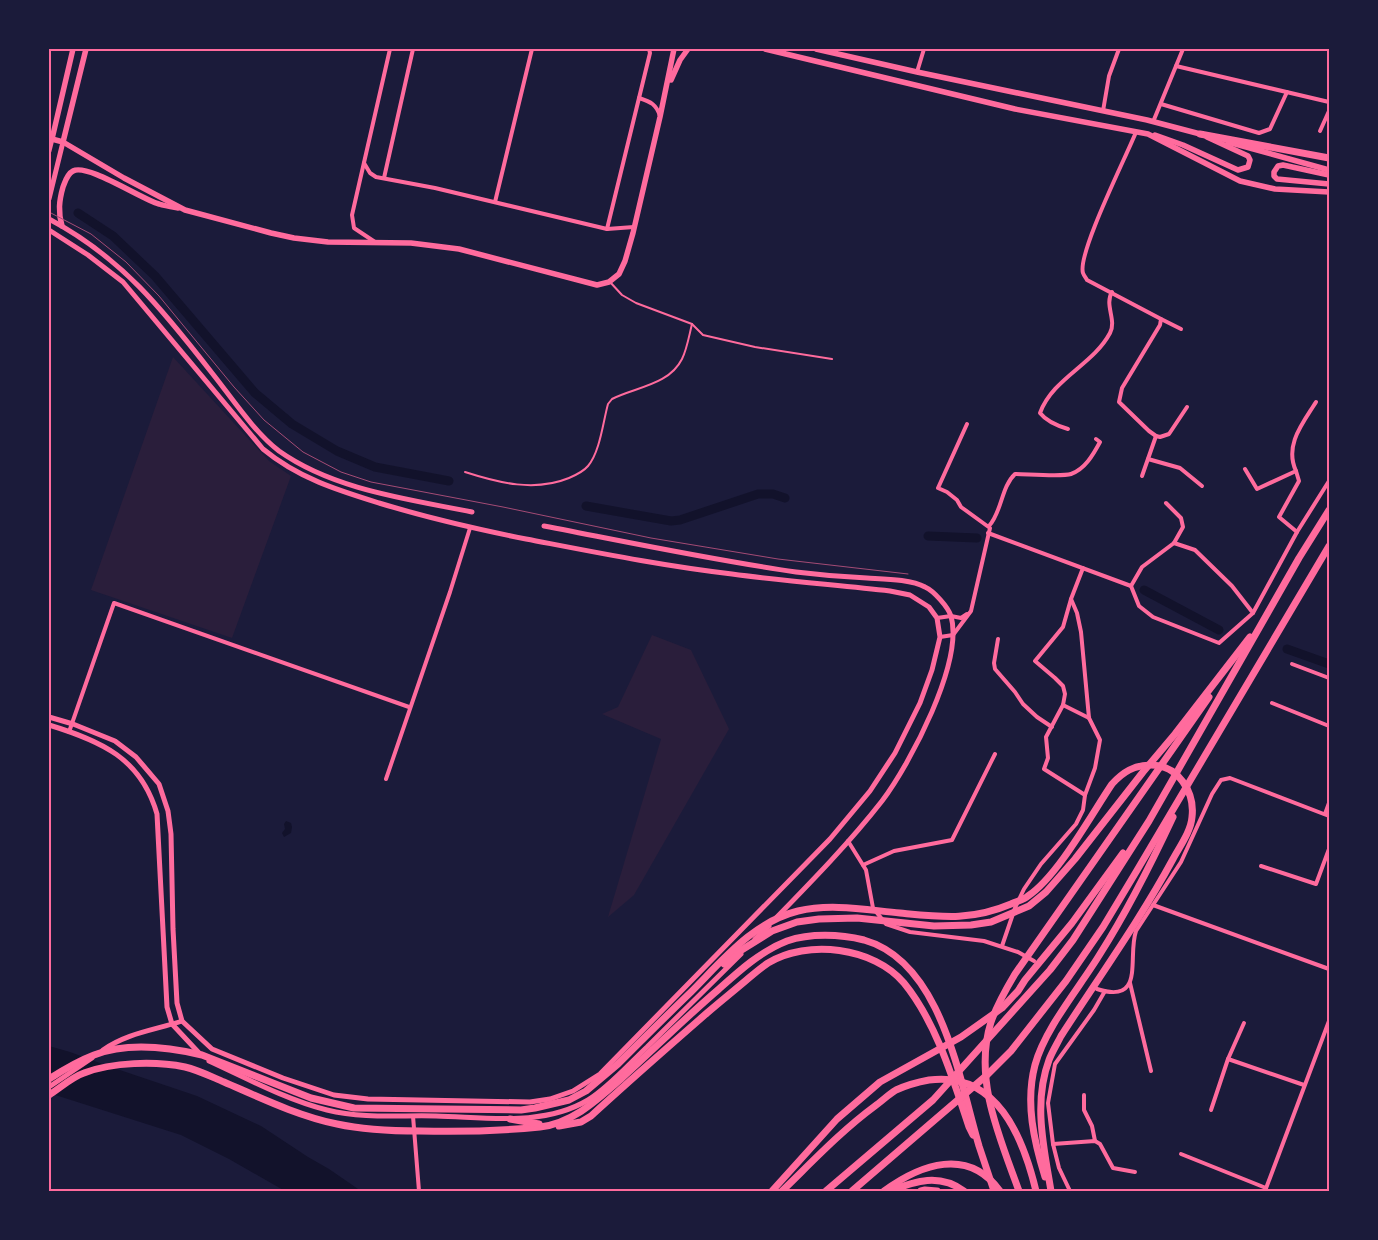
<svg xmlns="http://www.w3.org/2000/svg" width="1378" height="1240" font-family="Merriweather,serif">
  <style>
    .green { fill: #2a1e3b }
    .water { fill: #12122b }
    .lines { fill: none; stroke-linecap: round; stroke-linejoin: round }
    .canal { stroke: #12122b; stroke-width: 9 }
    .service { stroke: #ff6b9d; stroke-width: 2 }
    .minor { stroke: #ff6b9d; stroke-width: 4 }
    .secondary { stroke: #ff6b9d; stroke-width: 5 }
    .primary { stroke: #ff6b9d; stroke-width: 5.5 }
    .motorway { stroke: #ff6b9d; stroke-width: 7 }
    .tram { stroke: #a44b75; stroke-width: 1 }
    .neatline { fill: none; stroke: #ff6b9d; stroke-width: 2 }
  </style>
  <rect width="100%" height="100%" fill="#1b1b3a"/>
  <g class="green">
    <path d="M173,357L269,461L291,476L232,638L91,590Z"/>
    <path d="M652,635L691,650L729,729L634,895L608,917L661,739L602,714L618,707Z"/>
  </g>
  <g class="water">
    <path d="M286,821L291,823L292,827L291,833L284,837L282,833L285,829L284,824Z"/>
    <path d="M49,1046L70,1052L108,1066L197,1096L261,1126L308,1157L329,1169L361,1191H285L229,1159L181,1135L49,1093Z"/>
  </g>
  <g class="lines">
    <g class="canal">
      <path d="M78,213L113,236L155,276L255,393L292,424L337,451L375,467L449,481"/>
      <path d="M586,506L671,521L680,520L758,494H773L785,498"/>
      <path d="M928,536L977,538"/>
      <path d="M1144,590L1219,630"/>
      <path d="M1287,649L1329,664"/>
    </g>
    <g class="service">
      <path d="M610,282L622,295L636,303L692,324L703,335L755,347L832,359"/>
      <path d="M465,472C499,483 535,492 569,478C576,475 583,472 588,466C600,452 603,422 608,404L612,399C636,387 669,385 682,359C687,349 689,336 692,324"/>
    </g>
    <g class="minor">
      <path d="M1176,66L1329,102"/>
      <path d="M917,72L924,49"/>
      <path d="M639,98C651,102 656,104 660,116"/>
      <path d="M1161,104L1259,133L1270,129L1287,92"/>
      <path d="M1103,111L1109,76L1119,49"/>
      <path d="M1153,122L1183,49"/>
      <path d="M1320,131L1329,111"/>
      <path d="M1136,132C1127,155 1077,254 1083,273C1084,276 1086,278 1087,280L1161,319L1160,325L1122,388L1119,402L1149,431L1156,436L1160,437L1169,434L1187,407"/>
      <path d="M364,163L370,173L376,177L435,188L607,229L634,227"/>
      <path d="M384,178L413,49"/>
      <path d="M495,202L532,49"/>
      <path d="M607,229L650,53L649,49"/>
      <path d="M375,242L354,228L352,215L390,49"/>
      <path d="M1161,319L1181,329"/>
      <path d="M1068,429C1058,426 1047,422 1040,413C1053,378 1093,365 1110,333C1117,320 1104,305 1112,292"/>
      <path d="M1148,459L1180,468L1202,486"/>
      <path d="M1245,469L1257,489L1296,471C1284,445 1303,423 1316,402"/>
      <path d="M1296,471L1299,481L1279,517L1297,532"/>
      <path d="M1142,476L1156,436"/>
      <path d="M989,526C1002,512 1001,487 1015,474C1026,474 1062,477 1071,474C1085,469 1093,455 1100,442L1096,439"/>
      <path d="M988,533L1131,586L1139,606L1153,617L1219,643L1253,613L1232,586L1195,550L1174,543"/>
      <path d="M1083,568L1071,599L1063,627L1035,661L1055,678L1063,686L1065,694L1063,705L1046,737L1048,758L1044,769L1085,795"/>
      <path d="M1131,586L1142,567L1174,543L1183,527L1181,518L1166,503"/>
      <path d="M1253,613L1297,532L1329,481"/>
      <path d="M937,618L951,616L961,618L967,614"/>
      <path d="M940,637L953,635L971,611L990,528L961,507L957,500L947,492L938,488L967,424"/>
      <path d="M998,639L994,663L995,669L1015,692L1023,704L1037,717L1052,727"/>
      <path d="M1292,664L1329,678"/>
      <path d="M1272,703L1329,726"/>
      <path d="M1063,705L1089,718"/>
      <path d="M69,732L114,603L409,707"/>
      <path d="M386,779L450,592L470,528"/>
      <path d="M1325,814L1329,803"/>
      <path d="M848,841L866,870L873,908L886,924L910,932L984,941L1018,952L1034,961"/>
      <path d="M863,865L894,851L952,840L995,754"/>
      <path d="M1261,866L1316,884L1329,849"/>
      <path d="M1153,905L1329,969"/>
      <path d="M1002,946L1015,908L1024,889L1041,864L1076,824L1083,810L1085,795L1095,768L1100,740L1089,718L1081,632L1077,613L1071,599"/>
      <path d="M1130,983L1151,1071"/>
      <path d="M1097,989C1146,1005 1127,957 1136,931L1181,862L1212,794L1221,780L1230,778L1329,816"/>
      <path d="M1228,1059L1304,1085"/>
      <path d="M1084,1095V1110L1092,1126L1095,1141"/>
      <path d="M1211,1110L1228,1059L1244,1023"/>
      <path d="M413,1116L419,1191"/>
      <path d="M1053,1144L1095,1141L1100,1144L1113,1168L1135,1172"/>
      <path d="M1181,1154L1266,1188"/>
      <path d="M1070,1191L1059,1168L1053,1144L1048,1103L1055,1064L1094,1010L1105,991"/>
      <path d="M1265,1191L1329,1021"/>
    </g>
    <g class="secondary">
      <path d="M49,151L52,139"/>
      <path d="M49,199L63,142"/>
      <path d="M49,219C121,257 163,310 212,373C232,398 254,432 279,451C334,490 408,499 472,512"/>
      <path d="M49,230L88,255L123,282L263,449C298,478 337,490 379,503C428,518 476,529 526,539C594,552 663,566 732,574C784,581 837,585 890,591L910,595L929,607L937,618L940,637L932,670L920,703L895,753L870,791L830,839L600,1074L573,1091L550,1099L530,1102L368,1099L334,1095L283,1078L212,1049L182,1021L177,1003L173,929L171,834L168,811L159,784L136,757L115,741L73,724L49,717"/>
      <path d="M544,526C628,542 712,560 796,572C820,575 844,577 867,578C884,579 911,579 925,587C934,591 948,607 951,616C964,662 910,764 882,801C850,842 813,880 776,918"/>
      <path d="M49,725C101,741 141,758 157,814L167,1007L172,1024L200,1054"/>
      <path d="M755,939L769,926"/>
      <path d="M103,1050C127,1033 155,1030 182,1021"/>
      <path d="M209,1061C246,1078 287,1100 327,1110C363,1119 400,1115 436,1116C485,1117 543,1127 588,1100C609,1087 629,1064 647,1047C678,1016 710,985 741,954"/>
      <path d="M49,1087L92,1058"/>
    </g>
    <g class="primary">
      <path d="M73,49L52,139L63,142L124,178L185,210L271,233L294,238L328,242L411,243L459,249L597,285L609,282L619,274L625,261L633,233L660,117L674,49"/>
      <path d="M765,49L1015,109L1148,134L1240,181L1275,189L1329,192"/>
      <path d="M816,49L917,72L1147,120L1204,135"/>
      <path d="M671,80L680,60L688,49"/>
      <path d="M1155,135L1183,145L1238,170L1248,167L1250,160L1248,156L1207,137"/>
      <path d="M63,142L86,49"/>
      <path d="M1228,142L1329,170"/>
      <path d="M1329,175L1283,165L1278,166L1274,172V176L1277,179L1329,184"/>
      <path d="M62,226C58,212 59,201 63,187C65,182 67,174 73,171C87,163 141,199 159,204C165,206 172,207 178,208"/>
    </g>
    <g class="motorway">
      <path d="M1200,134L1329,158"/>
      <path d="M724,964L740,951L772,931L797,922L819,919L857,918L934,926L971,925L991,922L1029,906L1046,892L1075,859L1143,772L1175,734L1250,637"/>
      <path d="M49,1079C63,1070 78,1061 94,1055C127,1042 168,1047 202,1055L311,1098L354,1108L521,1110L535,1108L569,1100L586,1091L618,1064C642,1040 666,1016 691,992C722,961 753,922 798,911C831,903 867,910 900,913C942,917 971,921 1011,904C1017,901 1024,900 1028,896C1058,876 1091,815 1112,784C1123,772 1134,765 1151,765C1178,765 1195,792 1192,817C1191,831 1180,846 1173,859C1140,920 1099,977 1061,1036C1057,1044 1052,1052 1049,1060C1033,1103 1044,1148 1051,1191"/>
      <path d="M49,1095C60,1088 72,1077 84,1073C112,1062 156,1061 185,1067C198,1070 212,1077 224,1082C261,1098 298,1116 337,1124C364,1130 392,1131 420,1131C461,1132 500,1131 540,1127C573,1123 597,1100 621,1079C654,1049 685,1018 719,989C739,971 761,951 787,941C810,933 840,934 864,940C942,962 959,1079 979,1146C984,1161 989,1176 994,1191"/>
      <path d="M510,1119L539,1124"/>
      <path d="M559,1126L581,1122L591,1116C629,1081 668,1047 707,1013C721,1001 736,989 750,977C756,972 762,967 768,963C807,939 874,947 904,983C936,1022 953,1079 969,1127L973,1135"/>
      <path d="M1045,1177C1034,1141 1025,1103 1035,1065C1045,1028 1080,987 1100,954C1128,910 1151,864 1173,817"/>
      <path d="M772,1191L837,1119L880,1082L961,1037L1002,1008L1018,991L1025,980L1072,923L1123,853"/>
      <path d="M782,1191C812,1162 841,1131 875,1106C882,1101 889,1094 896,1090C907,1085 918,1082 929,1080C997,1071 1023,1137 1036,1191"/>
      <path d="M826,1191L933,1100L1050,970L1073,940L1149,821L1299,558L1329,510"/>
      <path d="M852,1191L987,1075L1011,1051L1066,981L1103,927L1136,872L1329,546"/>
      <path d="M884,1191C921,1164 968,1147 1000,1191"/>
      <path d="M889,1191C916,1181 939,1173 964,1191"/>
      <path d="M921,1191L925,1190L937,1191"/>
      <path d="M1019,1191C1000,1138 973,1079 991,1022C997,1005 1006,989 1015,974L1209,697"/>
    </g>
    <path class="tram" d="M49,212L91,234L126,262L159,296L234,387L264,420L303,452L341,472L371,482L503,507L651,538L778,559L908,574"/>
  </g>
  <rect width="1378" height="1240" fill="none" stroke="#1b1b3a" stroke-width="100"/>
  <rect x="50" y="50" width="1278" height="1140" class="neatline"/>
</svg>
